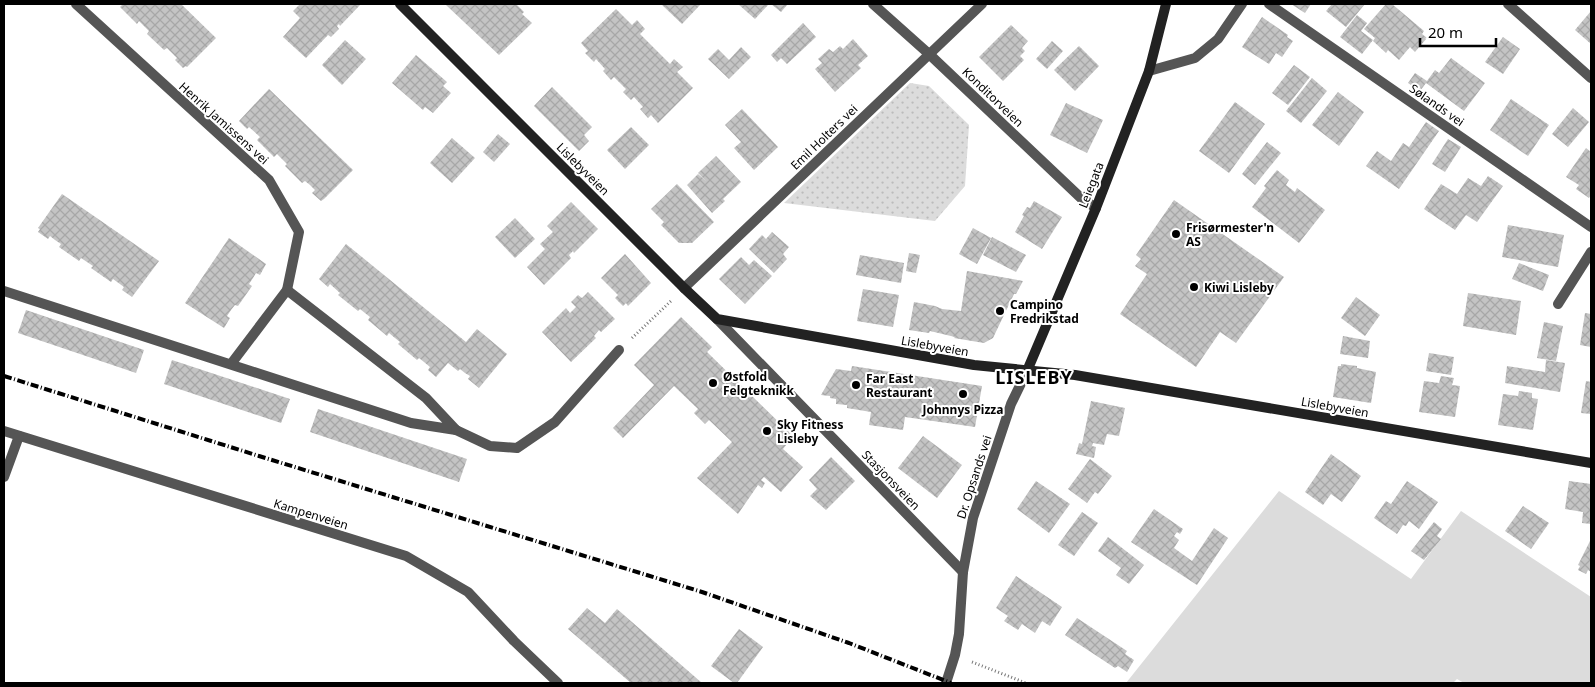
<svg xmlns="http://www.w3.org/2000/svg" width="1595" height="687" font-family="'Noto Sans',sans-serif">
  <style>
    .grass { fill: #dcdcdc }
    .park { fill: url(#park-dots) }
    .building { fill: url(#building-cross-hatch) }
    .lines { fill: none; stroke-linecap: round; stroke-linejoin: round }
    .path { stroke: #777; stroke-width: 3; stroke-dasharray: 1 2.5; stroke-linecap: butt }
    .street { stroke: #555; stroke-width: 10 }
    .secondary { stroke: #222; stroke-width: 10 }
    .rail { stroke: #000; stroke-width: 4; stroke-dasharray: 8 2.5 1 2.5; stroke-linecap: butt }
    .poi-dot { fill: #000; stroke: #fff; stroke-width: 2 }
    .labels { text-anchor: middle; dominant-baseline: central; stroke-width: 4; stroke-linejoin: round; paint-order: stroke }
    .street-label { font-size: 12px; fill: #000; stroke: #fff }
    .poi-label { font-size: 12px; font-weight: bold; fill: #000; stroke: #fff; text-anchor: start }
    .district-label { font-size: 18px; font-weight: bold; letter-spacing: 1px; fill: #000; stroke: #fff }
  </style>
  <defs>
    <pattern id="park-dots" width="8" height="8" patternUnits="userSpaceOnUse" patternTransform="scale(1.25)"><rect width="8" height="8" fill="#dcdcdc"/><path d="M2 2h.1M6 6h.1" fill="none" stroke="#bbb" stroke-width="1.8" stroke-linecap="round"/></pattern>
    <pattern id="building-cross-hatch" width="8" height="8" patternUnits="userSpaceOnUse" patternTransform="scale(1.25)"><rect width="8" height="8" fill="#c4c4c4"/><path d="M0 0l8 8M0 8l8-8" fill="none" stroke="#a7a7a7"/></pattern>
  </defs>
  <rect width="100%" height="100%" fill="#fff"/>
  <path class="grass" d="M1279,491L1411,579L1461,511L1591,597V683H1464L1457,679L1453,683H1126Z"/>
  <path class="park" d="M910,83L929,86L969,125L965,186L935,221L784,203Z"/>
  <g class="building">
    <path d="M121,4H181L216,38L187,67L186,66L183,68L175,60L177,58L167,48L164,50L147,34L149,31L139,21L137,24L120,7L122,5Z"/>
    <path d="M300,4H361L340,26L339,24L337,26L339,29L331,37L328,35L306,58L283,37L300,18L293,11Z"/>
    <path d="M445,4H516L524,12L522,14L532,23L499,55Z"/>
    <path d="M661,4H701L682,24Z"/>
    <path d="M738,4H769L755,19Z"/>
    <path d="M771,4H788L781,12Z"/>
    <path d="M1291,4H1311L1305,13Z"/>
    <path d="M1332,4H1365L1346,27L1326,11Z"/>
    <path d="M1386,4H1392L1424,31L1422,34L1427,38L1415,52L1410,47L1399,60L1388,50L1386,53L1373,41L1375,38L1364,29Z"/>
    <path d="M616,9L632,25L637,20L645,29L640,34L670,64L674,59L683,67L677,72L693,88L658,123L651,115L648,118L640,109L643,107L634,97L631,100L623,92L626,89L614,77L611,80L603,71L605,69L596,59L594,62L585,53L588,51L581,43Z"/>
    <path d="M1591,11V44L1575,30Z"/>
    <path d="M1357,15L1367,23L1361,31L1373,40L1362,54L1340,37Z"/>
    <path d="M1262,17L1288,35L1287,37L1293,41L1282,57L1276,53L1269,64L1242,47Z"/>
    <path d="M803,23L816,37L787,64L781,58L777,62L771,55Z"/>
    <path d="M1011,25L1028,41L1022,48L1025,51L1020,56L1024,60L1003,81L979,57Z"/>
    <path d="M1503,37L1520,49L1503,74L1485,62Z"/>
    <path d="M853,39L868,56L858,65L861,68L835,92L815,69L822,63L818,59L829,49L833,52L840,46L843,49Z"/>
    <path d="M345,40L366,59L342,85L322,65Z"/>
    <path d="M1052,41L1063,51L1047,69L1036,59Z"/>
    <path d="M1079,46L1099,66L1075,91L1054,70Z"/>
    <path d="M741,47L751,57L729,79L708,59L718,49L729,60Z"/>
    <path d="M416,55L447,82L443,86L451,93L433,113L425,107L423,110L392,83Z"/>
    <path d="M1451,58L1485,83L1464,111L1426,83L1420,91L1408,83L1415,73L1427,81L1435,70L1439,73Z"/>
    <path d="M1294,65L1310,77L1288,105L1272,93Z"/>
    <path d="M1312,78L1327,91L1301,123L1286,111Z"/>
    <path d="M552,87L592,127L584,135L589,141L579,151L534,106Z"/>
    <path d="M269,89L353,170L324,199L321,201L312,193L315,190L310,185L305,181L302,183L285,166L287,164L277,154L274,157L257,140L260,137L249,127L247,129L239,121Z"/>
    <path d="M1338,92L1364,112L1339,146L1312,125Z"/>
    <path d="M1511,99L1549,125L1528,156L1490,130Z"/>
    <path d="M1235,102L1265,124L1229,173L1199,151Z"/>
    <path d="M1066,103L1103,120L1087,153L1050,135Z"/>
    <path d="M1573,108L1589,122L1568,147L1552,134Z"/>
    <path d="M742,109L778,147L754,170L734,148L741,142L725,125Z"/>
    <path d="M1426,122L1439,131L1399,189L1366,166L1377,151L1391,161L1403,143L1409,147Z"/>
    <path d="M631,127L649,145L625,169L607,150Z"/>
    <path d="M498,134L510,144L494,162L483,152Z"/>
    <path d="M452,138L475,158L452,183L430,163Z"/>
    <path d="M1448,139L1461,147L1445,172L1432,164Z"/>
    <path d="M1267,142L1281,153L1255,185L1242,174Z"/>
    <path d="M1586,148L1591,152V195L1589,198L1576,189L1579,185L1566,177Z"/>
    <path d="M716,156L741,182L723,199L725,201L712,213L687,185L698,174L706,181L698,173Z"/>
    <path d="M1277,170L1289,180L1286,185L1295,192L1297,188L1325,210L1299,243L1252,207L1266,188L1264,186Z"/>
    <path d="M1488,176L1503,186L1477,222L1466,215L1455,230L1424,209L1441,184L1457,194L1468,178L1481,186Z"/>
    <path d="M677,184L714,222L692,243H679L661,225L664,222L651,209Z"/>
    <path d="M62,194L159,261L132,297L122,290L124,287L113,279L111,282L91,268L93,266L81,258L79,261L59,247L61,244L55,240L50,236L48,239L38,232L40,229L38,228Z"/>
    <path d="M1174,200L1284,277L1236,343L1220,332L1196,367L1120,314L1147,274L1135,266L1141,259L1136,255Z"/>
    <path d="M1034,201L1062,217L1042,249L1015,232L1024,216L1022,215L1027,207L1030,208Z"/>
    <path d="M571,202L598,229L574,253L573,251L569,255L571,258L544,285L527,267L545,249L540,244L553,232L547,226Z"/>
    <path d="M515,218L535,239L515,258L495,237Z"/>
    <path d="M1508,225L1564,235L1558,267L1502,257Z"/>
    <path d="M973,228L991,238L977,264L959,254Z"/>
    <path d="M772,232L789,247L783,254L787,259L774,273L749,249L762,235L766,239Z"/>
    <path d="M992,237L1026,255L1016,272L983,255Z"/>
    <path d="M229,238L266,264L260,275L256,273L253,278L249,284L252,286L238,306L235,305L231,310L227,316L230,318L224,328L185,303Z"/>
    <path d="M346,244L466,342L477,329L507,354L479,388L468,379L470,376L465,373L460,369L458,371L448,363L436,377L428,370L430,367L424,362L419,358L417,360L398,344L400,342L395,338L389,333L387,336L368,320L370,317L360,309L358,311L338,295L340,293L330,284L328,287L319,279Z"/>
    <path d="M909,253L920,255L916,273L906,271Z"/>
    <path d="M625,254L651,283L628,306L626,303L623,306L615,298L618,295L601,278Z"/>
    <path d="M860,255L904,263L901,283L856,275Z"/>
    <path d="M741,257L749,265L754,260L772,276L745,304L719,279Z"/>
    <path d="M1519,263L1549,275L1543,291L1512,279Z"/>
    <path d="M967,271L1023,281L1016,294H1014L993,338L984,343L954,338L955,337L930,331L929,333L909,330L914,302L935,306L942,309L961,311Z"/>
    <path d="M863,289L899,295L893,327L857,321Z"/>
    <path d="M588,292L615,319L601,332L599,330L594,336L596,338L571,362L542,332L566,308L570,313L576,307L571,302L578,295L582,298Z"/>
    <path d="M1468,293L1521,301L1516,335L1463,326Z"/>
    <path d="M1356,297L1380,315L1365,336L1341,318Z"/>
    <path d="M26,310L144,350L136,373L18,333Z"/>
    <path d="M1585,313L1591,314V347L1580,345Z"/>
    <path d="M681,317L712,347L707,352L793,436L783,449L803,467L781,492L764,477L761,480L765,483L762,488L758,485L738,514L697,478L732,442L709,420L705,424L694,413L698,409L674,386L623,438L613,428L654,385L634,365Z"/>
    <path d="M1544,322L1563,326L1556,361L1537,358Z"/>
    <path d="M1343,336L1370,341L1368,358L1340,354Z"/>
    <path d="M1429,353L1454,357L1451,375L1426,371Z"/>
    <path d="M172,360L290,399L281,423L164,384Z"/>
    <path d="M1546,360L1565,363L1560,392L1505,383L1507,366L1545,372Z"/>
    <path d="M1341,364L1357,366V368L1376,372L1371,403L1333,397L1338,366H1341Z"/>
    <path d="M852,366L982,386L975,427L905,417L903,430L869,425L871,412L847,408V405L836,404V399L830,398V396L821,395L836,369L851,371Z"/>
    <path d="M1441,376L1454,378L1452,385L1460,386L1455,417L1419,412L1424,381L1439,383Z"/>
    <path d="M1586,381L1591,382V414L1581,413Z"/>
    <path d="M1519,391L1532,393V398L1538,399L1533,430L1498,425L1503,394L1518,396Z"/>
    <path d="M1091,401L1125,408L1119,436L1107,434L1104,445L1093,443L1092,446L1096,447L1094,458L1076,454L1079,443L1082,444Z"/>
    <path d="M318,409L467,459L459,482L310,432Z"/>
    <path d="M923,436L962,465L937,498L898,468Z"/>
    <path d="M1331,454L1361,476L1342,502L1331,494L1323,505L1305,492Z"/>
    <path d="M831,457L855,481L826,510L810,496L817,489L809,480Z"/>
    <path d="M1090,459L1112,476L1098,494L1095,492L1087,503L1068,489Z"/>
    <path d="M1036,481L1070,504L1049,533L1017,509Z"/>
    <path d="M1407,481L1438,502L1419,529L1409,521L1406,526L1403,525L1397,534L1374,518L1386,501L1391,504Z"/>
    <path d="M1569,481L1591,484V524L1582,523L1583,512L1565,509Z"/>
    <path d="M1523,506L1549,523L1531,549L1505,531Z"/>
    <path d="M1154,509L1183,529L1180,534L1177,532L1174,536L1179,540L1174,548L1192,561L1214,528L1228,538L1197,585L1131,542Z"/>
    <path d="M1082,512L1098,523L1074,556L1058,545Z"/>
    <path d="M1434,522L1442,529L1437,536L1441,539L1424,560L1411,551Z"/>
    <path d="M1108,537L1144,565L1129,584L1116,575L1121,568L1098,551Z"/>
    <path d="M1591,539V572L1588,570L1586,574L1578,570L1580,566L1578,565Z"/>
    <path d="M1016,576L1062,607L1050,626L1042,621L1035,633L1022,624L1018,630L1004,621L1008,616L996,608Z"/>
    <path d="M587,608L605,623L617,609L702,683H631L568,629Z"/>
    <path d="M1077,618L1127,651L1125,654L1134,660L1127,672L1118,666L1115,668L1065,635Z"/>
    <path d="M739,629L763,647L737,683H734L711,666Z"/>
  </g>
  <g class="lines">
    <g class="path">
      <path d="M632,338L671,301"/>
      <path d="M972,662L1026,683"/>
    </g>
    <g class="street">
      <path d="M76,4L269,180L299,232L287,290"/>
      <path d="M873,4L929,54L1081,198L1096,208"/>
      <path d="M1269,4L1591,227"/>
      <path d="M1508,4L1591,78"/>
      <path d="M1149,71L1195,58L1218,39L1242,4"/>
      <path d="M684,288L982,4"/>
      <path d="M4,291L411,423L456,430L426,398L287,290L231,364"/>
      <path d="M1558,304L1591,252"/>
      <path d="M717,319L963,572"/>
      <path d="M456,430L490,446L517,448L555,422L619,350"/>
      <path d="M4,431L406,556L468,592L514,641L558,683"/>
      <path d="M4,477L19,436"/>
      <path d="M946,683L955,655L959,634L963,572L973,518L1011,404L1027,371"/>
    </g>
    <g class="secondary">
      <path d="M400,4L684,288L717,319L974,365L1075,375L1591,463"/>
      <path d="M1027,371L1096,208L1149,71L1166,4"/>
    </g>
    <path class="rail" d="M4,376L259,456L702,592L849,643L951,683"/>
  </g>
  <g class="poi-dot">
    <circle cx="1176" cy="234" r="5"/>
    <circle cx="1194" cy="287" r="5"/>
    <circle cx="1000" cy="311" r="5"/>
    <circle cx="713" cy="383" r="5"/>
    <circle cx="856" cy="385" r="5"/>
    <circle cx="963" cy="394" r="5"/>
    <circle cx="767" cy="431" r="5"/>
  </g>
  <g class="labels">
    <g class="street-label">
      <text transform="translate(993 97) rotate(44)">Konditorveien</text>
      <text transform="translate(1437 105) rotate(35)">Sølands vei</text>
      <text transform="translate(224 123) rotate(42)">Henrik Jamissens vei</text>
      <text transform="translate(824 137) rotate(-44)">Emil Holters vei</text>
      <text transform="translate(583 169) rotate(45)">Lislebyveien</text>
      <text transform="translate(1091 185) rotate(-69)">Leiegata</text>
      <text transform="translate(935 346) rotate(10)">Lislebyveien</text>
      <text transform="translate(1335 407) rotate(10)">Lislebyveien</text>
      <text transform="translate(974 477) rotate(-72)">Dr. Opsands vei</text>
      <text transform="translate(891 480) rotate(46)">Stasjonsveien</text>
      <text transform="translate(311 514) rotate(17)">Kampenveien</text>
    </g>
    <g class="poi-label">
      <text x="1186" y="227">Frisørmester'n<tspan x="1186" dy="14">AS</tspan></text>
      <text x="1204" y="287">Kiwi Lisleby</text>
      <text x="1010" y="304">Campino<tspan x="1010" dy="14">Fredrikstad</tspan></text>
      <text x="723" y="376">Østfold<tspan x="723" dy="14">Felgteknikk</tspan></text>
      <text x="866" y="378">Far East<tspan x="866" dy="14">Restaurant</tspan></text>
      <text x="963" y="409" text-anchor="middle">Johnnys Pizza</text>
      <text x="777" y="424">Sky Fitness<tspan x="777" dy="14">Lisleby</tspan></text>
    </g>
    <g class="district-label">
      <text x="1034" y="377">LISLEBY</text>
    </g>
  </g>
  <rect width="1595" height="687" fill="none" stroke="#000000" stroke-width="10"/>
  <path d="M1420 38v8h76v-8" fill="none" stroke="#000000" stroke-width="2.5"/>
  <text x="1428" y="38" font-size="15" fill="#000000" stroke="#ffffff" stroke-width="4" paint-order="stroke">20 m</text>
</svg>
